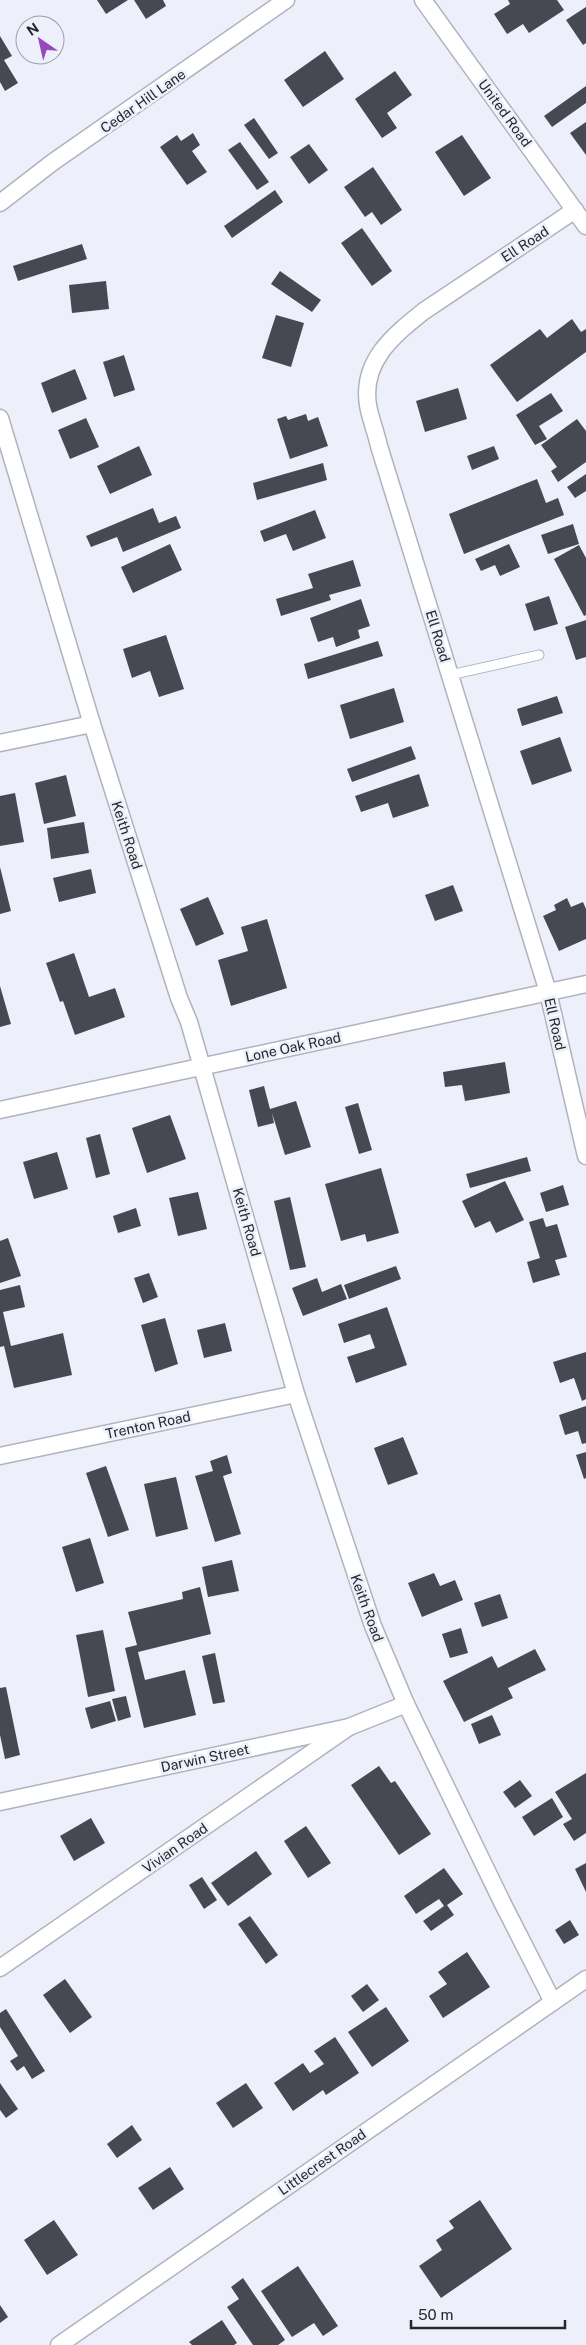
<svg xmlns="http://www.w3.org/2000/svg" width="586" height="2345" font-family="'Public Sans',sans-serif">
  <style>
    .building { fill: #474952 }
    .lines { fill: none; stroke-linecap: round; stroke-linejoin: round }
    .lane-casing { stroke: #b0b3be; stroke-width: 11 }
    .street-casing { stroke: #b0b3be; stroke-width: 19 }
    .lane { stroke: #fff; stroke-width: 9 }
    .street { stroke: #fff; stroke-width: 16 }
    .labels { text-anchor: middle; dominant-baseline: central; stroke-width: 5; stroke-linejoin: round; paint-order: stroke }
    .street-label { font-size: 14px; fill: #26272b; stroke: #edeffb }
  </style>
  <rect width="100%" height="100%" fill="#edeffb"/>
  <g class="building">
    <path d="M97,0H128L106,14Z"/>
    <path d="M134,0H163L166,6L146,19Z"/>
    <path d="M508,0H557L564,10L529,33L523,24L507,34L494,14L510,4Z"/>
    <path d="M586,7V43L583,45L566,20Z"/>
    <path d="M0,36L12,56L4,60L18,83L5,91L0,82Z"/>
    <path d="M325,51L344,79L303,107L284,80Z"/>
    <path d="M395,71L412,95L387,113L397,128L382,138L355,99Z"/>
    <path d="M586,86V103L552,127L544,116Z"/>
    <path d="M254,118L278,153L269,159L244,125Z"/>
    <path d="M586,122V155L570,133Z"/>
    <path d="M193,133L200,145L192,151L207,172L187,185L160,147L177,135L181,141Z"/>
    <path d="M462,135L491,178L464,196L435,152Z"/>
    <path d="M240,142L269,182L257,190L228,150Z"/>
    <path d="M309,144L328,170L309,184L290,157Z"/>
    <path d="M373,167L402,210L381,225L372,212L365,217L344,187Z"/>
    <path d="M275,190L283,202L232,238L224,226Z"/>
    <path d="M362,228L392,271L372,286L341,243Z"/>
    <path d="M82,244L87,259L18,281L13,266Z"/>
    <path d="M280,271L321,300L312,312L271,284Z"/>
    <path d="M106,281L109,309L72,313L69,285Z"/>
    <path d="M276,315L304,323L291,367L262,358Z"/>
    <path d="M572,319L581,332L586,329V352L517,402L490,365L540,329L547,338Z"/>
    <path d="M124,355L135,390L114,397L103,362Z"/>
    <path d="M75,369L87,399L52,413L41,383Z"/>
    <path d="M458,388L467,419L425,432L416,401Z"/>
    <path d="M551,393L563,411L539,426L547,439L535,445L516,415Z"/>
    <path d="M306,414L308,421L318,417L328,446L290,459L277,419L286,416L288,420Z"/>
    <path d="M86,418L99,447L70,459L58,430Z"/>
    <path d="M577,419L586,431V462L558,482L551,471L557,467L541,445Z"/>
    <path d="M139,446L152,475L110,494L97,466Z"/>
    <path d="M494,446L499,459L472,470L467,456Z"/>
    <path d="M323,463L327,480L257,500L253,483Z"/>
    <path d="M586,474V491L575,498L567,487Z"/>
    <path d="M537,479L546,503L558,498L564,515L464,554L449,514Z"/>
    <path d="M153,508L159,523L176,516L181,528L123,552L117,537L91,547L86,536Z"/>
    <path d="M315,510L326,538L293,551L286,534L264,542L260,531Z"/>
    <path d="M573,524L579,544L548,554L541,535Z"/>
    <path d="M170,544L182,570L133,593L121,567Z"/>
    <path d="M509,544L520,567L500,576L495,565L481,571L475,559Z"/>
    <path d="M579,545L586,558V615L584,616L554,559Z"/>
    <path d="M353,560L361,586L329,595L331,600L281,616L276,599L313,588L308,574Z"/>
    <path d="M549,596L558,624L534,631L525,604Z"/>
    <path d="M361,599L370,626L358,630L360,638L336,647L333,637L318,642L310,618Z"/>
    <path d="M586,620V657L576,660L565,627Z"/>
    <path d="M166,635L184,689L159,697L150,671L132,678L123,649Z"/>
    <path d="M378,641L383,656L308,679L304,664Z"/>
    <path d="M394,688L404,722L350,739L340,705Z"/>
    <path d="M557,696L563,713L522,726L517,709Z"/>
    <path d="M560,737L572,771L532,785L520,751Z"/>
    <path d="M411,746L416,759L352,782L347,769Z"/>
    <path d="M419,774L429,806L393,818L388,803L361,812L355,796Z"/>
    <path d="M66,775L76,816L44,824L35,783Z"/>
    <path d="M15,793L24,842L0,846V796Z"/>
    <path d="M84,822L89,853L51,859L47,828Z"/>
    <path d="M0,867L11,911L0,914Z"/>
    <path d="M91,869L96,893L59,902L53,878Z"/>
    <path d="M453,885L463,911L435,921L425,895Z"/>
    <path d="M208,897L224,934L196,946L180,909Z"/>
    <path d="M567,898L571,907L583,902L586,909V939L559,951L543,916L556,910L554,905Z"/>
    <path d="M267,919L287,988L231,1006L218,960L248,951L241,927Z"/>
    <path d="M74,953L89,997L115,988L125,1017L75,1035L63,1001L60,1002L46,963Z"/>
    <path d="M0,986L11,1024L0,1027Z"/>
    <path d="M505,1062L510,1093L465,1101L462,1085L445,1087L443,1072Z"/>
    <path d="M264,1086L270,1109L296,1101L311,1147L285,1155L272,1113L274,1123L258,1127L249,1090Z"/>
    <path d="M358,1103L372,1150L359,1154L345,1107Z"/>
    <path d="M170,1115L186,1159L147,1173L132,1128Z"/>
    <path d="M100,1134L110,1174L96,1178L86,1138Z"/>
    <path d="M57,1152L68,1189L34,1199L23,1162Z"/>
    <path d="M527,1157L531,1171L470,1188L466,1174Z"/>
    <path d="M381,1168L399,1233L367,1242L365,1234L341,1241L325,1184Z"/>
    <path d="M505,1181L524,1220L496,1233L490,1221L475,1228L462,1201Z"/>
    <path d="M563,1185L569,1205L546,1212L540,1193Z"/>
    <path d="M198,1192L207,1229L178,1236L169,1198Z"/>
    <path d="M290,1197L306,1267L290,1270L274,1201Z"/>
    <path d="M136,1208L141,1226L118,1233L113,1216Z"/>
    <path d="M543,1218L546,1227L557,1224L567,1257L555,1260L560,1275L533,1283L527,1262L540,1258L529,1222Z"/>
    <path d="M8,1238L21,1276L0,1283V1241Z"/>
    <path d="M396,1266L401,1279L349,1299L344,1285Z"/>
    <path d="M149,1273L158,1297L143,1303L134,1278Z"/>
    <path d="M317,1278L322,1292L341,1284L347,1299L303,1316L292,1288Z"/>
    <path d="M20,1285L25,1307L3,1312L11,1346L63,1333L72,1375L14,1388L4,1346L0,1347V1290Z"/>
    <path d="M387,1307L407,1365L356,1383L347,1357L375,1348L370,1334L344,1343L338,1324Z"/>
    <path d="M165,1318L178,1364L155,1372L141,1325Z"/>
    <path d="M225,1323L232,1351L204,1358L197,1330Z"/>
    <path d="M586,1352V1399L582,1401L574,1378L560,1383L553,1362Z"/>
    <path d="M586,1406V1443L582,1444L578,1431L565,1435L559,1415Z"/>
    <path d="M403,1437L418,1474L388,1485L374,1448Z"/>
    <path d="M586,1452V1478L584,1479L576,1455Z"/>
    <path d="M227,1455L232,1473L223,1476L241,1534L215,1542L195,1476L213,1471L210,1461Z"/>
    <path d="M106,1466L129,1530L108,1537L86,1473Z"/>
    <path d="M176,1477L188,1529L156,1537L144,1484Z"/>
    <path d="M90,1538L104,1583L76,1592L62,1547Z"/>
    <path d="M232,1560L239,1591L208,1597L202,1567Z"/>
    <path d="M434,1573L440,1586L455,1580L463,1600L422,1617L408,1583Z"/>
    <path d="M200,1587L211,1634L138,1652L145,1680L185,1670L196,1715L144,1728L125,1648L137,1645L128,1612L183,1599L182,1592Z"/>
    <path d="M500,1594L508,1618L482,1627L474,1603Z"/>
    <path d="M461,1628L468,1653L450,1658L442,1634Z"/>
    <path d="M103,1630L115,1691L88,1697L76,1635Z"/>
    <path d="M535,1649L546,1670L508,1688L513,1698L464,1722L443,1681L492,1656L498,1668Z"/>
    <path d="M215,1653L225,1702L213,1704L202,1656Z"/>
    <path d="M6,1687L20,1755L5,1759L0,1735V1688Z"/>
    <path d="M126,1696L131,1717L118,1721L112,1699Z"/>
    <path d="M110,1701L116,1721L91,1729L85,1708Z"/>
    <path d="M492,1715L501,1735L479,1744L471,1724Z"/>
    <path d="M379,1766L391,1783L395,1781L431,1834L399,1855L351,1785Z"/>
    <path d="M586,1773V1833L574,1841L563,1824L572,1819L555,1792Z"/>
    <path d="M520,1780L532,1796L515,1808L503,1792Z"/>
    <path d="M552,1798L563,1817L534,1836L522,1817Z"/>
    <path d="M91,1818L105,1843L74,1861L60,1836Z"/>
    <path d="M306,1826L331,1863L308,1878L284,1841Z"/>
    <path d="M256,1851L272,1874L228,1906L211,1883Z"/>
    <path d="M586,1863V1892L575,1869Z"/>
    <path d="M444,1868L463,1894L447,1905L454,1915L431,1931L423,1921L444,1906L439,1899L416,1914L404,1896Z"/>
    <path d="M202,1877L217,1900L204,1909L189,1885Z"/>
    <path d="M250,1916L278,1955L266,1964L238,1924Z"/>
    <path d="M570,1920L579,1935L564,1944L555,1930Z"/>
    <path d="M467,1952L490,1987L443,2018L429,1996L447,1984L438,1972Z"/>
    <path d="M65,1979L92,2017L70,2033L43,1995Z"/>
    <path d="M367,1984L379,2000L363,2012L351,1996Z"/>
    <path d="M386,2007L409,2041L372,2067L348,2032Z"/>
    <path d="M6,2009L45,2071L32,2079L24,2066L17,2071L10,2061L18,2056L0,2027V2013Z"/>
    <path d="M335,2037L359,2073L326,2095L323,2090L293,2111L274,2083L303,2063L310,2073L324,2064L314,2051Z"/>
    <path d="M0,2083L18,2109L6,2118L0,2110Z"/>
    <path d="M246,2083L263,2108L233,2128L216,2103Z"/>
    <path d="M132,2125L142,2140L117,2158L107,2144Z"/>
    <path d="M170,2167L184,2189L153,2210L138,2188Z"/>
    <path d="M480,2200L512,2249L441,2298L419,2266L442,2250L436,2240L454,2228L449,2221Z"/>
    <path d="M54,2220L78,2255L47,2275L24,2240Z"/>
    <path d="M298,2266L338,2326L323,2336L314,2323L292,2337L261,2291Z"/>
    <path d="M243,2278L285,2340L278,2345H253L227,2307L239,2299L231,2287Z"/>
    <path d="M0,2305L8,2317L0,2323Z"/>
    <path d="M222,2320L237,2343L234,2345H192L189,2342Z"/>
  </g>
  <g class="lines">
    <g class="lane-casing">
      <path id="lane" d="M450,675L539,655"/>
    </g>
    <g class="street-casing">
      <g id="street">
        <path d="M423,0L586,226"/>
        <path d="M0,203L53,162L286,0"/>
        <path d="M575,210L424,311C394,335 361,361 368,405C370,418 376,432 379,446L548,992L586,1156"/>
        <path d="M0,418L92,724L179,998L189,1022L296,1394L373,1626L406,1704L503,1904L553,2002"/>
        <path d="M0,743L92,724"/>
        <path d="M0,1110L586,984"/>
        <path d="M0,1456L296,1394"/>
        <path d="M0,1802L349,1727L406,1704"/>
        <path d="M0,1968L349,1727"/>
        <path d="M59,2345L586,1979"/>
      </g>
    </g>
    <use href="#lane" class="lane"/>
    <use href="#street" class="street"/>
  </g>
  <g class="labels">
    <g class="street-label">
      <text transform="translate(143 101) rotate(-35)">Cedar Hill Lane</text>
      <text transform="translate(505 113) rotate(54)">United Road</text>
      <text transform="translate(525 244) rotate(-33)">Ell Road</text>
      <text transform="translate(438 636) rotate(73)">Ell Road</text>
      <text transform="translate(127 835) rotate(72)">Keith Road</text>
      <text transform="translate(555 1024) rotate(77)">Ell Road</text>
      <text transform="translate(293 1047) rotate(-12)">Lone Oak Road</text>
      <text transform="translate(247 1222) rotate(74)">Keith Road</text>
      <text transform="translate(148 1425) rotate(-12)">Trenton Road</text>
      <text transform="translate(367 1608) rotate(70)">Keith Road</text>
      <text transform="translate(205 1758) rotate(-12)">Darwin Street</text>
      <text transform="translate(175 1848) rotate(-35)">Vivian Road</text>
      <text transform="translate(322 2162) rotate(-35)">Littlecrest Road</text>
    </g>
  </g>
  <g transform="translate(40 40) rotate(326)"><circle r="24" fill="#edeffb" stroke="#9d9fa8"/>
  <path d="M0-4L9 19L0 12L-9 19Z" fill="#9649bb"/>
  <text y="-8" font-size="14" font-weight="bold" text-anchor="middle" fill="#26272b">N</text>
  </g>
  <path d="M411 2320v8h154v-8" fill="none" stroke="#26272b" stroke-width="2.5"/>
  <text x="418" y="2320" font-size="15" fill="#26272b" stroke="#edeffb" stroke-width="4" paint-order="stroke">50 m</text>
</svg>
